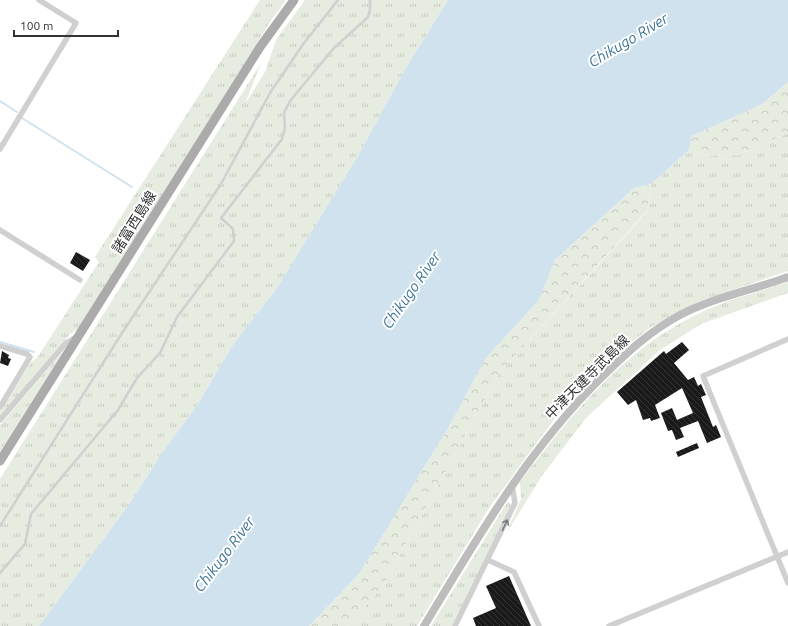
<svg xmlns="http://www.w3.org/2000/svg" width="788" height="626" font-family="Ubuntu,'Noto Sans JP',sans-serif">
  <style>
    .grass { fill: url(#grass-tufts) }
    .forest { fill: url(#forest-crowns) }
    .water { fill: #cfe2ee }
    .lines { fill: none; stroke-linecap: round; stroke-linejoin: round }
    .stream { stroke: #cfe2ee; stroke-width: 2 }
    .building { fill: url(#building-back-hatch) }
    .lane { stroke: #d0d0d0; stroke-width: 2.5 }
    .street { stroke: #d0d0d0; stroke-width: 5.5 }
    .secondary { stroke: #bdbdbd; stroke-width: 8 }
    .primary { stroke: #ababab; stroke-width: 9 }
    .oneway { stroke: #7a7a7a }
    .labels { text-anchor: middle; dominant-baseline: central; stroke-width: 4; stroke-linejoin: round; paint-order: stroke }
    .street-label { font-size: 14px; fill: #333; stroke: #fff }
    .water-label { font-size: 15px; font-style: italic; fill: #3f7597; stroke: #fff }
  </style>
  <defs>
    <pattern id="grass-tufts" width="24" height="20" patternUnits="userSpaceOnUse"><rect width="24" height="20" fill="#e6ecdf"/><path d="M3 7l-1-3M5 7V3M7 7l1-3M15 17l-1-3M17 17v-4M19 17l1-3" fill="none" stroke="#c6cbc0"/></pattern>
    <pattern id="forest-crowns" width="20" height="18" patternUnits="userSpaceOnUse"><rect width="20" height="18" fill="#e6ecdf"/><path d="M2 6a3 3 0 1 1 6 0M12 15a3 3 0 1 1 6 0" fill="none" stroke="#c6cbc0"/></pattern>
    <pattern id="building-back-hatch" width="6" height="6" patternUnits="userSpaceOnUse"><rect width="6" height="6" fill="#1a1a1a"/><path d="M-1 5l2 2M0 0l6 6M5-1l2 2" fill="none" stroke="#333"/></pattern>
  </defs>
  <rect width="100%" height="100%" fill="#fff"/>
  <g class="grass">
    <path d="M260,0H286L270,22L78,329L70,334L0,417V411L31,362L37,358L99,262L95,257Z"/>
    <path d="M305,0H448L404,71L359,154L277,288L232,346L198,404L162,453L130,503L39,626H0V479L261,63L245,104L265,72L276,40Z"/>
    <path d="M788,133V271L700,301L651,327L611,359L558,414L489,508L417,626H348L383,586L499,373L647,212L651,184L689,150L727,160Z"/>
    <path d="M788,282V293L701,324L660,350L586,418L541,477L506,534L521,499L520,482C570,416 625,347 702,312C729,299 760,292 788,282Z"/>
    <path d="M64,350L0,452V425Z"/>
    <path d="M508,501L512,507L452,626H431Z"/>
  </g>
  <g class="forest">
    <path d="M788,82V133L727,160L689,150L692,136L762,104Z"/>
    <path d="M651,184L647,211L499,373L383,586L348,626H309L359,574L450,425L485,359L539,300L555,260L634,188Z"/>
  </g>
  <path class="water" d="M448,0H788V82L762,104L692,136L689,150L651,184L634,188L555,260L539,300L485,359L450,425L359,574L309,626H39L130,503L162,453L198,404L232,346L277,288L359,154L404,71Z"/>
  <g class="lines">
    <g class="stream">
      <path d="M0,101L17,112"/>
      <path d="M22,118L132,187"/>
      <path d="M0,342L34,352"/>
    </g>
  </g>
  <g class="building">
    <path d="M76,252L90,260L83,271L70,263Z"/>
    <path d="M682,342L689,350L674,363L688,380L694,377L698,386L701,384L706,395L701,397L713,427L716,425L721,437L707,443L698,421L680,428L684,437L676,440L672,430L668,431L661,413L672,408L677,420L693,413L682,388L655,405L660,418L651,421L650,418L643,420L636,400L628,405L617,392L664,351L666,354Z"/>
    <path d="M2,351L9,355L8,358L11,359L8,366L0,363Z"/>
    <path d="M697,443L699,448L678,457L676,452Z"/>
    <path d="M509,576L531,626H476L473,618L496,608L486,586Z"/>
  </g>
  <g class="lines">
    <g class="lane">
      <path d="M0,526L122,333L221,184L270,93L304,43L338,0"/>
      <path d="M0,573L25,544L31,514L118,410L137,378L160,353L177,317L234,241L233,229L221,218L282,139L285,128L284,113L290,101L333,49L368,17L370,10V0"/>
    </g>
    <g class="street">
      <path d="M0,149L76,23L39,0"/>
      <path d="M0,230L80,280"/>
      <path d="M788,339L703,376L788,583"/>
      <path d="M0,346L27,354L30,357L0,407"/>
      <path d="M0,420L66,343L76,337"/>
      <path d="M488,560L514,572L539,626"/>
      <path d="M455,626L515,503L512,485"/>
      <path d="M609,626L788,552"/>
    </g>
    <path class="secondary" d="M424,626C478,537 527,451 601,378C626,353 651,330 682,314C715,297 753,290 788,277"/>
    <path class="primary" d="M0,461L260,47L294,0"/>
  </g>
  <defs><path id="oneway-shaft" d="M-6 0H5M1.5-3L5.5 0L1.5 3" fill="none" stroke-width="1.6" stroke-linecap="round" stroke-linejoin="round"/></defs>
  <use class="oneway" href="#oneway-shaft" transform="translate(505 525) rotate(-65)"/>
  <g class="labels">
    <g class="street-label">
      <text transform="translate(134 222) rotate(-58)">諸富西島線</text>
      <text transform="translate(587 377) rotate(-45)">中津天建寺武島線</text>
    </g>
    <g class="water-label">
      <text transform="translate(628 40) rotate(-31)">Chikugo River</text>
      <text transform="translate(411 290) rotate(-55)">Chikugo River</text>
      <text transform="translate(224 554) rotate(-53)">Chikugo River</text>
    </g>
  </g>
  <path d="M14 30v6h104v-6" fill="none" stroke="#333333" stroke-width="2"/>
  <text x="20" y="30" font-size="12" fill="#333333" stroke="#ffffff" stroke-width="3" paint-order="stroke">100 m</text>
</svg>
